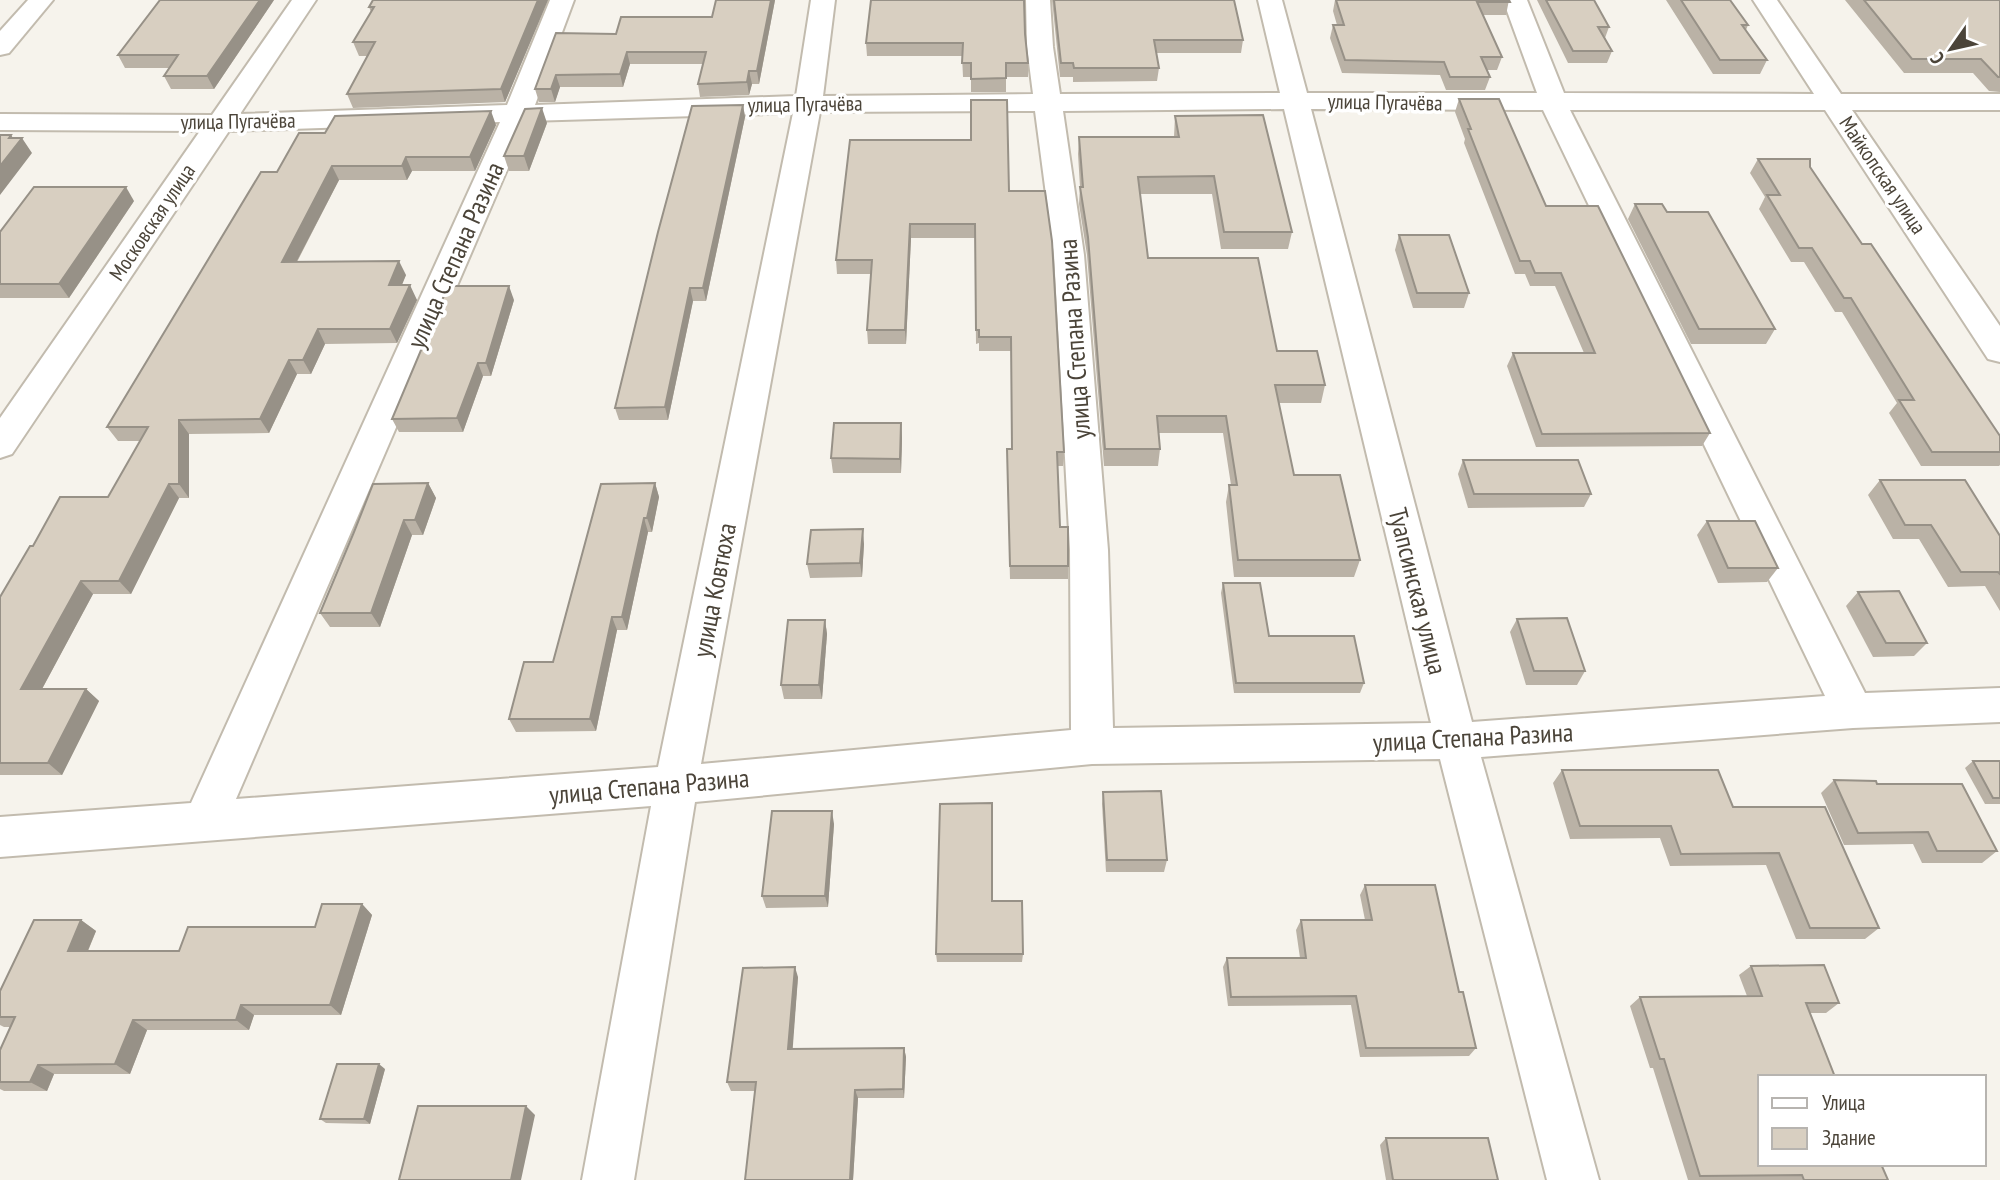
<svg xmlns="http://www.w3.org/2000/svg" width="2000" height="1180" font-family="'PT Sans Narrow',sans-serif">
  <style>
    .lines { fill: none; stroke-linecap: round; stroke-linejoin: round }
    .minor-casing { stroke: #c2bbae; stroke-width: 4 }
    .minor { fill: #fff; fill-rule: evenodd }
    .wall { fill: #bab2a6 }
    .shaded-wall { fill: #979187 }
    .building { fill: #d8cfc1; stroke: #979187; stroke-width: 2 }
    .labels { text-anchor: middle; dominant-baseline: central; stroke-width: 7; stroke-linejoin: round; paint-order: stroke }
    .far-street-label { font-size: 21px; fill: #4b4439; stroke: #fff }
    .street-label { font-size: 26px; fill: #4b4439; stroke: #fff }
  </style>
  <rect width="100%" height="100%" fill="#f6f3ec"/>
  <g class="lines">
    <g class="minor-casing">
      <g id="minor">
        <path d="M28,0H53L9,53L0,55V31Z"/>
        <path d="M292,0H316L240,114L507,105L550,0H574L535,105L796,96L811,0H835L823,96L1033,94L1027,47L1026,0H1050L1053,47L1060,94L1280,93L1258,0H1282L1307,93H1537L1503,0H1527L1564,93L1814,94L1753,0H1777L1841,94H2000V110H1852L2000,326V362L1988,359L1825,110H1570L1865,693L2000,688V722L1853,728L1481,757L1599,1180H1547L1440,759L1092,764L695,802L634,1180H582L651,806L0,857V817L191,803L500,122L229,131L12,454L0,458V418L200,131L0,130V114L212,115ZM1284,109L1431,723L1113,728L1108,550L1084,255L1063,111ZM1311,109L1543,110L1825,696L1472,722ZM1035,111L1054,255L1070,550L1071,730L701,764L820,112ZM793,113L658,767L236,799L528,121Z"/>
      </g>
    </g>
    <use href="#minor" class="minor"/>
  </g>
  <g class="wall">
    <path d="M274,0L214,89H171L164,76L169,68H125L118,55Z"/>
    <path d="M548,0L505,102L353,108L347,94L367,56H359L353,42L371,12L369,7Z"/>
    <path d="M716,0H775L759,84H752L749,95L700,97L698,84L703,64H630L623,87H560L555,102H539L535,89L616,34L712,17Z"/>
    <path d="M1052,0H1234L1243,40L1241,53H1156L1159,68L1157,81L1073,82V77H1060Z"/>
    <path d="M1335,0H1509L1506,15H1483L1502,57L1497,70H1487L1490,77L1485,90H1446L1440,75L1342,73L1330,38L1333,25H1337L1333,11Z"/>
    <path d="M1537,0H1594L1609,27L1605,38L1612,51L1607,63H1568Z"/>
    <path d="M1666,0H1730L1748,25L1746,30L1767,60L1760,74H1713Z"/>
    <path d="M1845,0H2000V92L1989,91L1973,73H1904Z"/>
    <path d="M1025,34L1028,63V77H1006V92H971V77H963L962,56H867L866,43Z"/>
    <path d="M1459,99L1546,206L1710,433L1702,446L1536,447L1507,366L1513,353H1584L1555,286H1530L1525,274H1515L1464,143L1465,139L1455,112Z"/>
    <path d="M743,105L745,117L706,301H693L668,420H619L615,408Z"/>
    <path d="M1175,116L1292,232L1288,249H1221L1212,194H1140L1148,258L1325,385L1321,403H1279L1294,475L1360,560L1354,577H1234L1226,502L1229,485H1231L1223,433H1159L1160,449L1158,466H1104L1087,255L1079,204L1080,187L1078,154L1079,137H1174Z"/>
    <path d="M547,123L529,171H509L504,156Z"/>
    <path d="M496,125L475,171H412L407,180H339L297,262L406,275L401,285L417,300L397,343L325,344L311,374H297L269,433L189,434V498H179L131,594H93L42,689H86L99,701L62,775H0V597L33,546L108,497L140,441H118L107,427L277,172L325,133Z"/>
    <path d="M850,140L1009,191L1064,452L1063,466H1057L1060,527L1068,566V579H1010L1007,463L1012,449L1011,351H979V343L976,344L975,238H911L906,344H868L867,330L871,274H837L836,260Z"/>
    <path d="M1758,159L1810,167L1862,244L2000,436V465L1999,466H1921L1889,413L1897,403L1842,312H1835L1804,262H1791L1759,209L1765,197L1750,173Z"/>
    <path d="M134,201L69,298H0V232Z"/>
    <path d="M1635,204L1775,329L1766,344H1691L1628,219Z"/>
    <path d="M1399,235L1469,293L1464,308H1413L1395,250Z"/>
    <path d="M514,300L491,376H483L463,432H399L392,419Z"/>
    <path d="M901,423L902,438L901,473H833L831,458Z"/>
    <path d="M1463,460L1591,494L1584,507L1468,508L1458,474Z"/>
    <path d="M1880,480L2000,536V611L1985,586L1948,587L1919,539H1893L1868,495Z"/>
    <path d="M428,483L436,498L423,535H412L380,627H330L320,613Z"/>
    <path d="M655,483L659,497L652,532H648L627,630H617L596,731L516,732L509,719L553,662Z"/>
    <path d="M1707,521L1778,568L1767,582L1718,583L1697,535Z"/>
    <path d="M864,544L862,577L810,578L807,564Z"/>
    <path d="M1223,583L1269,636L1364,683L1360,693H1234L1221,593Z"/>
    <path d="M1858,592L1927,643L1914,656L1873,657L1846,606Z"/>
    <path d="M1517,619L1585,671L1577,685H1526L1510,632Z"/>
    <path d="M825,620L827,634L822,699H784L781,685Z"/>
    <path d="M1973,761H2000V804H1985L1965,768Z"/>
    <path d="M1562,770L1733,807L1879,928L1865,939H1796L1766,865L1670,866L1660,838L1570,839L1553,783Z"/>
    <path d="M1834,780L1877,784L1997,851L1982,863H1922L1913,844L1844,845L1821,793Z"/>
    <path d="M1103,792L1167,860L1164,872H1106L1102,804Z"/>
    <path d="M834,824L828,907L766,908L762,896Z"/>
    <path d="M1365,885L1459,992L1476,1048L1469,1056L1360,1057L1351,1005L1228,1006L1223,967L1227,958H1300L1296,930L1301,920H1365L1360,895Z"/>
    <path d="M992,901L1023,954L1022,962H937L936,954Z"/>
    <path d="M362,904L372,915L341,1015H254L249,1030H147L130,1074H54L47,1091H4L0,1089V1050L10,1027H4L0,1025V991L81,920L96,931L88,951H179L315,927Z"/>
    <path d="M1751,966L1839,1003L1826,1013H1810L1760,1077L1888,1180H1688L1653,1068H1650L1630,1006L1640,997L1747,996L1739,975Z"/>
    <path d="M798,977L792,1049L904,1048L906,1057L904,1098H858L853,1180H745L755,1091H731L727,1082Z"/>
    <path d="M385,1069L370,1124L326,1123L320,1119Z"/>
    <path d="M1386,1138L1498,1180H1386L1380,1145Z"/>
  </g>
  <g class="shaded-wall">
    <path d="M260,0H274L214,89L207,76Z"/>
    <path d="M538,0H548L505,102L501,89Z"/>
    <path d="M771,0H775L759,84L757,71Z"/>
    <path d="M627,52L630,64L623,87L620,74Z"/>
    <path d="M749,71L752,84L749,95L747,82Z"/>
    <path d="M556,75L560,87L555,102L551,89Z"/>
    <path d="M743,105L745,117L706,301L703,288Z"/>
    <path d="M542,108L547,123L529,171L524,156Z"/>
    <path d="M491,111L496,125L475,171L470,157Z"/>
    <path d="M11,135L17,144L22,138L32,153L0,195V166L9,138Z"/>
    <path d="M406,157L412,171L407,180L402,166Z"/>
    <path d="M332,166L339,180L289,276L282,262Z"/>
    <path d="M126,187L134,201L69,298L59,284Z"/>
    <path d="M910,224L911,238L906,344L905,330Z"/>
    <path d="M399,261L406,275L396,300L389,285Z"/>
    <path d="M410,285L417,300L397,343L390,329Z"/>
    <path d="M509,286L514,300L491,376L486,363Z"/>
    <path d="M690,288L693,301L668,420L665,407Z"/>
    <path d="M318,329L325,344L311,374L303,360Z"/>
    <path d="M289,360L297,374L269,433L260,419Z"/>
    <path d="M478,363L483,376L463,432L457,418Z"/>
    <path d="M179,420L189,434V498L179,484Z"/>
    <path d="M901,423L902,438L901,473L900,459Z"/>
    <path d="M428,483L436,498L423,535L415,520Z"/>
    <path d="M655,483L659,497L652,532L647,518Z"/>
    <path d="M169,484L179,498L131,594L119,581Z"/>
    <path d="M644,518L648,532L627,630L622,617Z"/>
    <path d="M404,520L412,535L380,627L371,613Z"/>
    <path d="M863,529L864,544L862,577L860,563Z"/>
    <path d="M81,581L93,594L35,702L21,689Z"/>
    <path d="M612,617L617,630L596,731L590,719Z"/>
    <path d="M825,620L827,634L822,699L819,685Z"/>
    <path d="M86,689L99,701L62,775L48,763Z"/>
    <path d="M832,811L834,824L828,907L825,896Z"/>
    <path d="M362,904L372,915L341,1015L330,1005Z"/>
    <path d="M81,920L96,931L83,962L68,951Z"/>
    <path d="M795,967L798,977L792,1058L788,1049Z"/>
    <path d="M241,1005L254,1015L249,1030L236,1020Z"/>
    <path d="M133,1020L147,1030L130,1074L115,1064Z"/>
    <path d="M904,1048L906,1057L904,1098L903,1089Z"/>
    <path d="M379,1064L385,1069L370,1124L364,1119Z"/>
    <path d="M38,1065L54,1074L47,1091L30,1082Z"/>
    <path d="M855,1090L858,1098L853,1180H850Z"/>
    <path d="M526,1106L535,1115L521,1180H511Z"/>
  </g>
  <g class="building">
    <path d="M160,0H260L207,76H164L178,55H118Z"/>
    <path d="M373,0H538L501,89L347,94L375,42H353L374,7H369Z"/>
    <path d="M716,0H771L757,71H749L747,82L698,84L706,52H627L620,74L556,75L551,89H535L556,33L616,34L621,17H712Z"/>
    <path d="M871,0H1024L1025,34L1028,63H1006V78L971,79V63H962L963,43H866Z"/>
    <path d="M1054,0H1234L1243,40H1154L1159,68H1074L1073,63H1061Z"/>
    <path d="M1336,0H1509L1510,2H1477L1502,57H1481L1490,77H1450L1444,62L1345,60L1333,25H1344Z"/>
    <path d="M1546,0H1594L1609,27H1598L1612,51H1573Z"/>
    <path d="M1681,0H1730L1748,25H1742L1767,60H1720Z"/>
    <path d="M1864,0H2000V77H1998L1981,59H1912Z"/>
    <path d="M1459,99H1499L1546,206H1598L1710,433L1542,434L1513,353H1595L1561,273H1535L1530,261H1520L1468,129H1471Z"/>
    <path d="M971,100H1007L1009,191H1045L1052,241L1064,452H1057L1060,527H1068V566H1010L1007,449H1012L1011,337H979V330H976L975,224H910L905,330H867L872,260H836L850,140H971Z"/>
    <path d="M743,105L703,288H690L665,407L615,408L658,232L692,106Z"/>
    <path d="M542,108L524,156H504L525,109Z"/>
    <path d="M491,111L470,157H406L402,166H332L282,262L399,261L389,285H410L390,329H318L303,360H289L260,419L179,420V484H169L119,581H81L21,689H86L48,763H0V597L30,546H33L60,497H108L148,427H107L261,172H277L299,133H325L335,116Z"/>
    <path d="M1263,115L1292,232H1224L1214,176L1138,177L1148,258H1258L1277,351H1317L1325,385H1275L1294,475H1340L1360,560H1238L1229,485H1237L1226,416H1157L1160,449H1105L1088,237L1080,187H1083L1079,137H1179L1175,116Z"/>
    <path d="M0,135H11L9,138H22L0,166Z"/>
    <path d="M1758,159H1810V167L1862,244H1871L2000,436V452H1932L1899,400H1914L1851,298H1844L1812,248H1799L1767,195H1780Z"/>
    <path d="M34,187H126L59,284H0V232Z"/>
    <path d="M1635,204H1662L1667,212H1708L1775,329H1699Z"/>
    <path d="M1399,235H1449L1469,293H1417Z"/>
    <path d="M448,286H509L486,363H478L457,418L392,419Z"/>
    <path d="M834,423H901L900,459L831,458Z"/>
    <path d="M1463,460H1578L1591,494H1474Z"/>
    <path d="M1880,480H1965L2000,536V574L1998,572H1961L1931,525H1905Z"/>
    <path d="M428,483L415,520H404L371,613H320L354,532L373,484Z"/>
    <path d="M655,483L647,518H644L622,617H612L590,719H509L524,662H553L601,484Z"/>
    <path d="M1707,521H1755L1778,568H1728Z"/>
    <path d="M863,529L860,563L807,564L811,530Z"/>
    <path d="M1223,583H1260L1269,636H1354L1364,683H1236Z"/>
    <path d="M1899,591L1927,643H1886L1858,592Z"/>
    <path d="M1567,618L1585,671H1534L1517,619Z"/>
    <path d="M788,620H825L819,685H781Z"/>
    <path d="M1973,761H2000V798H1993Z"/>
    <path d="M1562,770H1718L1733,807H1825L1879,928H1810L1779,853L1681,854L1671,826H1580Z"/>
    <path d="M1834,780L1876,781L1877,784H1962L1997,851H1937L1928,832L1858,833Z"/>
    <path d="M1161,791L1167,860H1107L1103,792Z"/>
    <path d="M992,803V901H1022L1023,954H936L940,804Z"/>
    <path d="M772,811H832L825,896H762Z"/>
    <path d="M1365,885H1435L1459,992H1463L1476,1048H1366L1356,996L1231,997L1227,958H1306L1301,920H1372Z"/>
    <path d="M322,904H362L330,1005H241L236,1020H133L115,1064L38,1065L30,1082H0V1050L15,1017H0V991L34,920H81L68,951H179L188,927H315Z"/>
    <path d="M1824,965L1839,1003H1806L1835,1077H1760V1164H1881L1888,1180H1804L1802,1175L1700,1176L1664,1059H1660L1640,997L1762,996L1751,966Z"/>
    <path d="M795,967L788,1049L904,1048L903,1089L855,1090L850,1180H745L756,1082H727L743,968Z"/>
    <path d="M337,1064H379L364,1119H320Z"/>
    <path d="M418,1106H526L511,1180H399Z"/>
    <path d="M1386,1138H1488L1498,1180H1393Z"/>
  </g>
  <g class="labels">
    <g class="far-street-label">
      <text transform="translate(1385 102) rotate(1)">улица Пугачёва</text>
      <text transform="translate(805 104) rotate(-1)">улица Пугачёва</text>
      <text transform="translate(238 121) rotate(-1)">улица Пугачёва</text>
      <text transform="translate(1883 175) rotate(56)">Майкопская улица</text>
      <text transform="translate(152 222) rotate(-56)">Московская улица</text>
    </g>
    <g class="street-label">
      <text transform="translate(455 255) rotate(-66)">улица Степана Разина</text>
      <text transform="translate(1074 339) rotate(-94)">улица Степана Разина</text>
      <text transform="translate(714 590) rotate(-79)">улица Ковтюха</text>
      <text transform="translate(1418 591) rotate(76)">Туапсинская улица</text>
      <text transform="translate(1473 737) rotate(-3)">улица Степана Разина</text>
      <text transform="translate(649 786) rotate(-5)">улица Степана Разина</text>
    </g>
  </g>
  <rect x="1758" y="1075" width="228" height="91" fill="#ffffff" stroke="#b7b4b0" stroke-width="2"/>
  <rect x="1772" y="1098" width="35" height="10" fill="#ffffff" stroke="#b7b4b0" stroke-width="2"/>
  <text x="1822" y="1110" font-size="21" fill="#4b4439">Улица</text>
  <rect x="1772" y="1128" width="35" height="21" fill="#d8cfc1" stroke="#b7b4b0" stroke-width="2"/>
  <text x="1822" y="1145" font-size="21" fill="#4b4439">Здание</text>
  <g transform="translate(1951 49) rotate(236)" stroke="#ffffff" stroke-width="5" paint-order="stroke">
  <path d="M0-5L12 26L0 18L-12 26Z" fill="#4b4439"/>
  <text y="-10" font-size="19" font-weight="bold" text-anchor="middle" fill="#4b4439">С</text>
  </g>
</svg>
